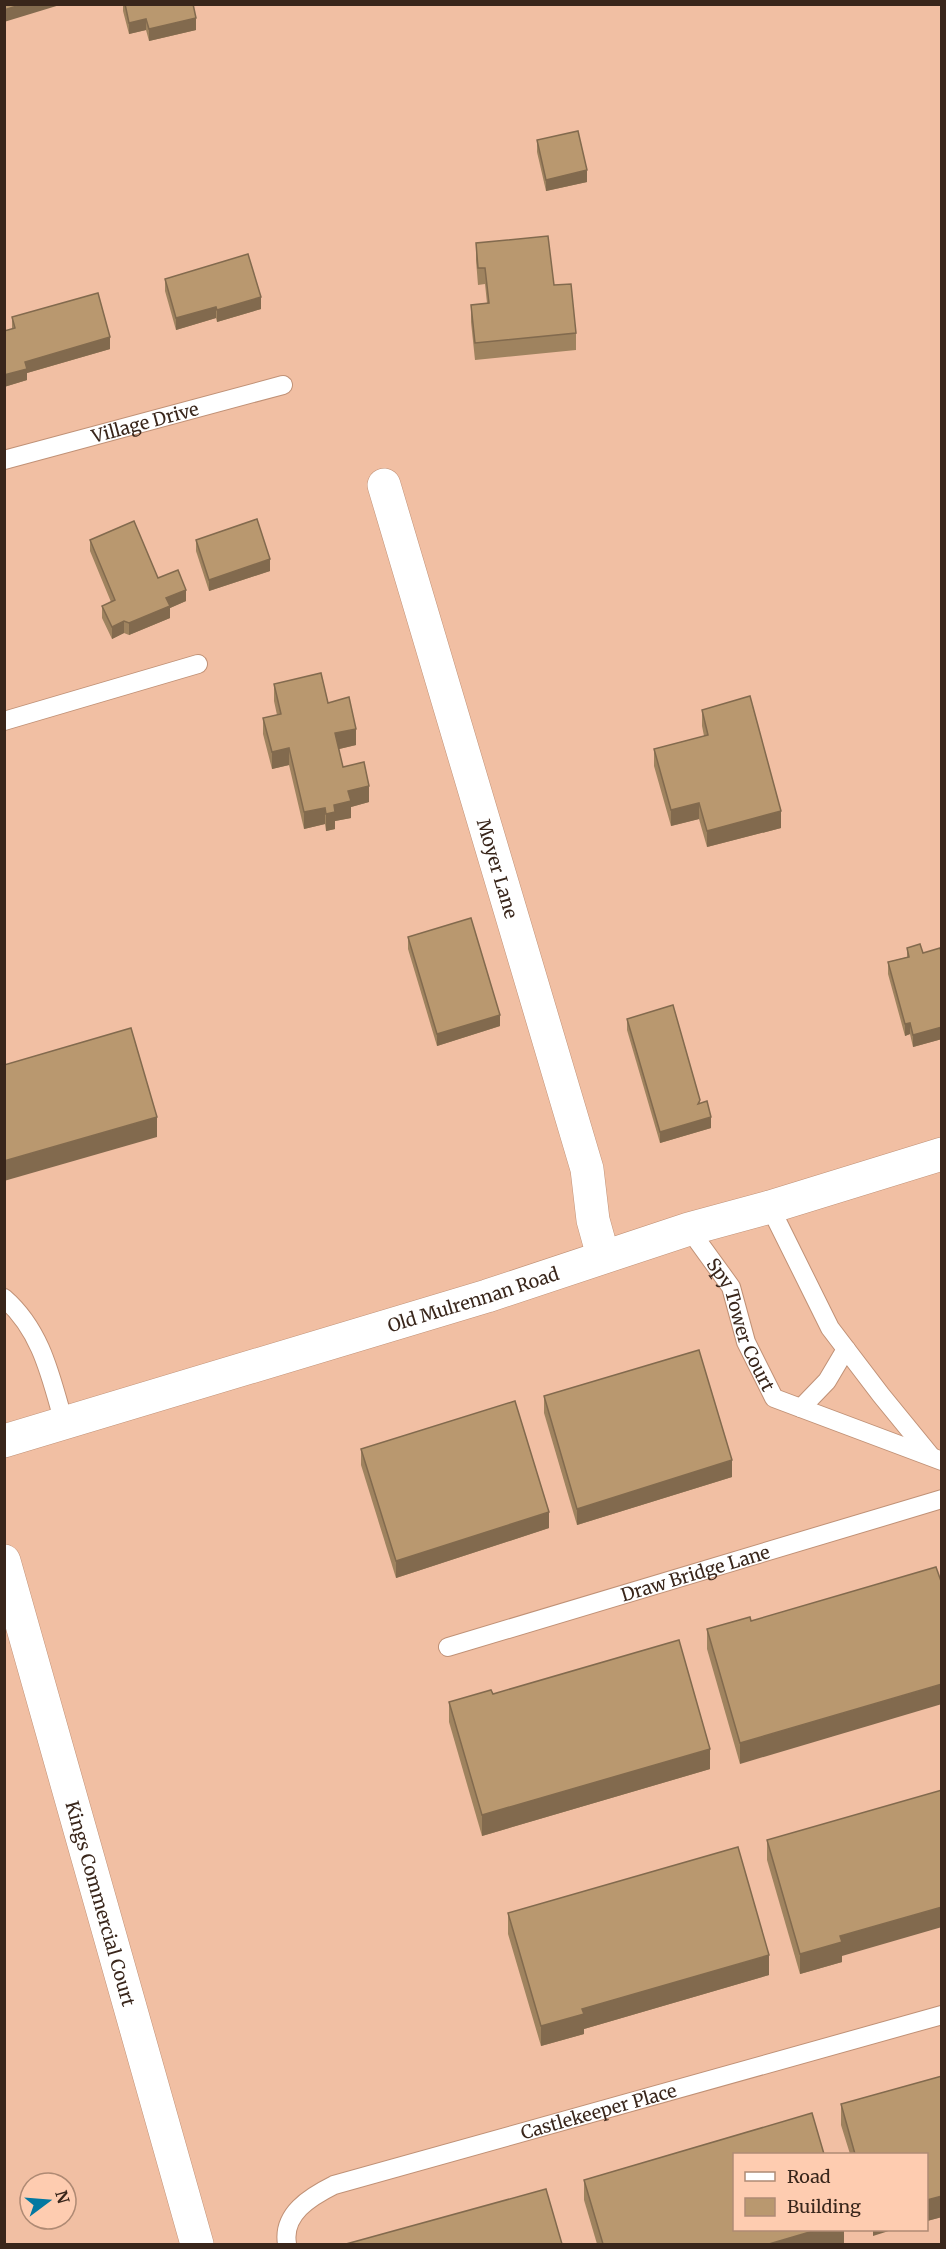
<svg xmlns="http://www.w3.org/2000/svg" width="946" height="2249" font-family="Merriweather,serif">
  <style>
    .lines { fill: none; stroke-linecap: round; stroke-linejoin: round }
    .service-casing { stroke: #c09176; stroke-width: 20 }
    .minor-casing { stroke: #c09176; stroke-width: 34 }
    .service { stroke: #fff; stroke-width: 18 }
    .minor { stroke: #fff; stroke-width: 33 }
    .wall { fill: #9f835f }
    .shaded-wall { fill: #826a4e }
    .building { fill: #b9986f; stroke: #826a4e; stroke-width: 1.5 }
    .labels { text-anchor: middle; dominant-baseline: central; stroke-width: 4.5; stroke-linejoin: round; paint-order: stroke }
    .street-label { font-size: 18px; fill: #39261b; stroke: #feccb0 }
  </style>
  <rect width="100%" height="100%" fill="#f1bfa3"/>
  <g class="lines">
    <g class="service-casing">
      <g id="service">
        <path id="s1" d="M4,460L283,385"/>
        <path d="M4,721L198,664"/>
        <path d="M770,1207L830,1328L881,1395L930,1455"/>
        <path id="s2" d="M689,1229L731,1287L746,1342L774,1398L942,1461"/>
        <path d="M4,1298C42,1331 51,1378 64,1423"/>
        <path d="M801,1408L827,1381L846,1349"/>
        <path id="s3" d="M448,1647L942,1499"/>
        <path id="s4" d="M287,2244C282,2214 310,2197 334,2185L942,2015"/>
      </g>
    </g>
    <g class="minor-casing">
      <g id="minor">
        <path id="s5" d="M384,485L587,1169L593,1220L603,1256"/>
        <path id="s6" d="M4,1441L487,1296L689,1229L770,1207L942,1154"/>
        <path id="s7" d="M4,1561L197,2244"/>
      </g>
    </g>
    <use href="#service" class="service"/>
    <use href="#minor" class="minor"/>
  </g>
  <g class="wall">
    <path d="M123,4H193L196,30L149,41L146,30L129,34L123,11Z"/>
    <path d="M537,140L587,182L546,191L537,152Z"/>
    <path d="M476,243L554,285L576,333V350L475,360L471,322V305L487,303L485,284L478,285L476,260Z"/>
    <path d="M165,279L261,309L217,322L216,318L176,330L165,291Z"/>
    <path d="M12,317L110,349L27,373V380L4,387V331L12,329Z"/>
    <path d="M90,540L158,578L186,601L170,608V618L129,635L124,633L112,639L102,618V606L111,602L90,551Z"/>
    <path d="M196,540L270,571L209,591L196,551Z"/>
    <path d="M274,684L328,703L356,745L339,749L343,767L369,802L351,807V818L335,821V829L326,831L325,824L304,829L289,765L272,769L263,734V718L277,715L274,701Z"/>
    <path d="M702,710L781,828L707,847L699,819L671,826L654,766V749L704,736L702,726Z"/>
    <path d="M408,937L500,1026L437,1046L408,949Z"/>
    <path d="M907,948L923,953L942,955V1039L913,1047L910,1034L905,1036L888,974V962L907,957Z"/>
    <path d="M627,1019L700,1103L711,1128L660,1143L627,1030Z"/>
    <path d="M544,1396L732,1477L577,1525L544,1413Z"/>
    <path d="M361,1449L549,1528L396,1578L361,1465Z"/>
    <path d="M751,1621L740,1764L707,1649V1629Z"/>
    <path d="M493,1694L710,1769L482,1836L449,1722V1702Z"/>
    <path d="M767,1840L842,1956V1962L800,1974L767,1860Z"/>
    <path d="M508,1913L769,1975L584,2029V2034L541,2046L508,1934Z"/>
    <path d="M942,2076V2217L927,2221V2154H850L841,2125V2104Z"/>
    <path d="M584,2180L844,2229V2243L838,2244H597L584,2200Z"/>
  </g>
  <g class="shaded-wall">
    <path d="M23,4H63L4,22V10Z"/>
    <path d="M196,18V30L149,41V29Z"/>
    <path d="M146,19V30L129,34V23Z"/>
    <path d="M587,170V182L546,191V180Z"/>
    <path d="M261,297V309L217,322V310Z"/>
    <path d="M216,307V318L176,330V318Z"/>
    <path d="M110,337V349L27,373V380L4,387V375L25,362Z"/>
    <path d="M270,559V571L209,591V580Z"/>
    <path d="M186,590V601L170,608V618L129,635V623L166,598Z"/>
    <path d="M124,621V633L112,639V627Z"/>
    <path d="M356,729V745L335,750V733Z"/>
    <path d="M289,748V765L272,769V752Z"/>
    <path d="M369,786V802L351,807V818L335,821V829L326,831V814L334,805L348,791Z"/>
    <path d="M699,803V819L671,826V810Z"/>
    <path d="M325,808V824L304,829V812Z"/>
    <path d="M781,811V828L707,847V831Z"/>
    <path d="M500,1015V1026L437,1046V1034Z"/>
    <path d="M910,1023V1034L905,1036V1024Z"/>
    <path d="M942,1027V1039L913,1047V1035Z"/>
    <path d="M157,1117V1137L4,1181V1161Z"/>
    <path d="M711,1117V1128L660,1143V1132Z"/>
    <path d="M732,1460V1477L577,1525V1509Z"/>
    <path d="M549,1512V1528L396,1578V1561Z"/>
    <path d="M942,1684V1704L740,1764V1743Z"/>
    <path d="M710,1749V1769L482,1836V1815Z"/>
    <path d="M942,1907V1927L842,1956V1962L800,1974V1954L840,1936Z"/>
    <path d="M769,1955V1975L584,2029V2034L541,2046V2026L582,2009Z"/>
    <path d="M942,2196V2217L927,2221V2200Z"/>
    <path d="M820,2229H844V2243L838,2244H769Z"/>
    <path d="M873,2229H895L873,2236Z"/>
  </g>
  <g class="building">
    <path d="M4,4H23L4,10Z"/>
    <path d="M125,4H193L196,18L149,29L146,19L129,23Z"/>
    <path d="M578,131L587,170L546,180L537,140Z"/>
    <path d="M548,236L554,285L571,284L576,333L475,343L471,305L489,303L485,268H478L476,243Z"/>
    <path d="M248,254L261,297L217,310L216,307L176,318L165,279Z"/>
    <path d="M98,293L110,337L25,362L27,369L4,375V331L15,328L12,317Z"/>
    <path d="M257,519L270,559L209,580L196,540Z"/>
    <path d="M134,521L158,578L178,570L186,590L166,598L170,606L129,623L124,621L112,627L102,606L115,600L90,540Z"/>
    <path d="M321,673L328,703L349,697L356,729L335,733L343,767L364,762L369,786L348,791L351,801L334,805L335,812L326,814L325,808L304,812L289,748L272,752L263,718L281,714L274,684Z"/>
    <path d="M750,696L781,811L707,831L699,803L671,810L654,749L708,735L702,710Z"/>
    <path d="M471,918L500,1015L437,1034L408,937Z"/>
    <path d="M920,944L923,953L940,948L942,955V1027L913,1035L910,1023L905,1024L888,962L909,957L907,948Z"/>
    <path d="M673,1005L700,1100L698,1104L707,1101L711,1117L660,1132L627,1019Z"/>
    <path d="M131,1028L157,1117L4,1161V1065Z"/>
    <path d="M699,1350L732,1460L577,1509L544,1396Z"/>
    <path d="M515,1401L549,1512L396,1561L361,1449Z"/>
    <path d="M936,1567L942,1584V1684L740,1743L707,1629L750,1617L751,1621Z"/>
    <path d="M679,1640L710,1749L482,1815L449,1702L491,1690L493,1694Z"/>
    <path d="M942,1790V1907L840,1936L842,1942L800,1954L767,1840Z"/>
    <path d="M738,1847L769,1955L582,2009L584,2014L541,2026L508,1913Z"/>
    <path d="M942,2076V2196L927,2200V2154H855L841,2104Z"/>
    <path d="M812,2113L824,2154H735V2229H820L769,2244H603L584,2180Z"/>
    <path d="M546,2189L562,2244H346Z"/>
  </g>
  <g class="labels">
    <g class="street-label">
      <text stroke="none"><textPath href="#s1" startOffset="146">Village Drive</textPath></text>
      <text stroke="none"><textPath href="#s5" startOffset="400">Moyer Lane</textPath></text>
      <text stroke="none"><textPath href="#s6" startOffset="490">Old Mulrennan Road</textPath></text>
      <text stroke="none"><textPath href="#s2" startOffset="110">Spy Tower Court</textPath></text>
      <text stroke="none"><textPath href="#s3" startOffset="258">Draw Bridge Lane</textPath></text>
      <text stroke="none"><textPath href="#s7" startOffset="356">Kings Commercial Court</textPath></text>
      <text stroke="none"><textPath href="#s4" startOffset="356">Castlekeeper Place</textPath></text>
    </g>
  </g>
  <rect width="946" height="2249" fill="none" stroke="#39261b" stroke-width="12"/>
  <rect x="733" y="2153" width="195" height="78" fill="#feccb0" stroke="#af8a74" stroke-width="1.5"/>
  <rect x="745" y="2172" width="30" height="9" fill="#ffffff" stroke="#af8a74" stroke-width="1.5"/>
  <text x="787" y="2183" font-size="18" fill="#39261b">Road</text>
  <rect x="745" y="2198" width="30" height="18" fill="#b9986f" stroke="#af8a74" stroke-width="1.5"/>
  <text x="787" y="2213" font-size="18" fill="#39261b">Building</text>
  <g transform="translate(48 2201) rotate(74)"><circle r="28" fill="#feccb0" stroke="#af8a74" stroke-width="1.5"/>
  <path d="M0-4.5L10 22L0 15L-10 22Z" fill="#0378a1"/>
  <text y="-9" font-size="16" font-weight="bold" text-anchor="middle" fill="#39261b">N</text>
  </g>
</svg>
